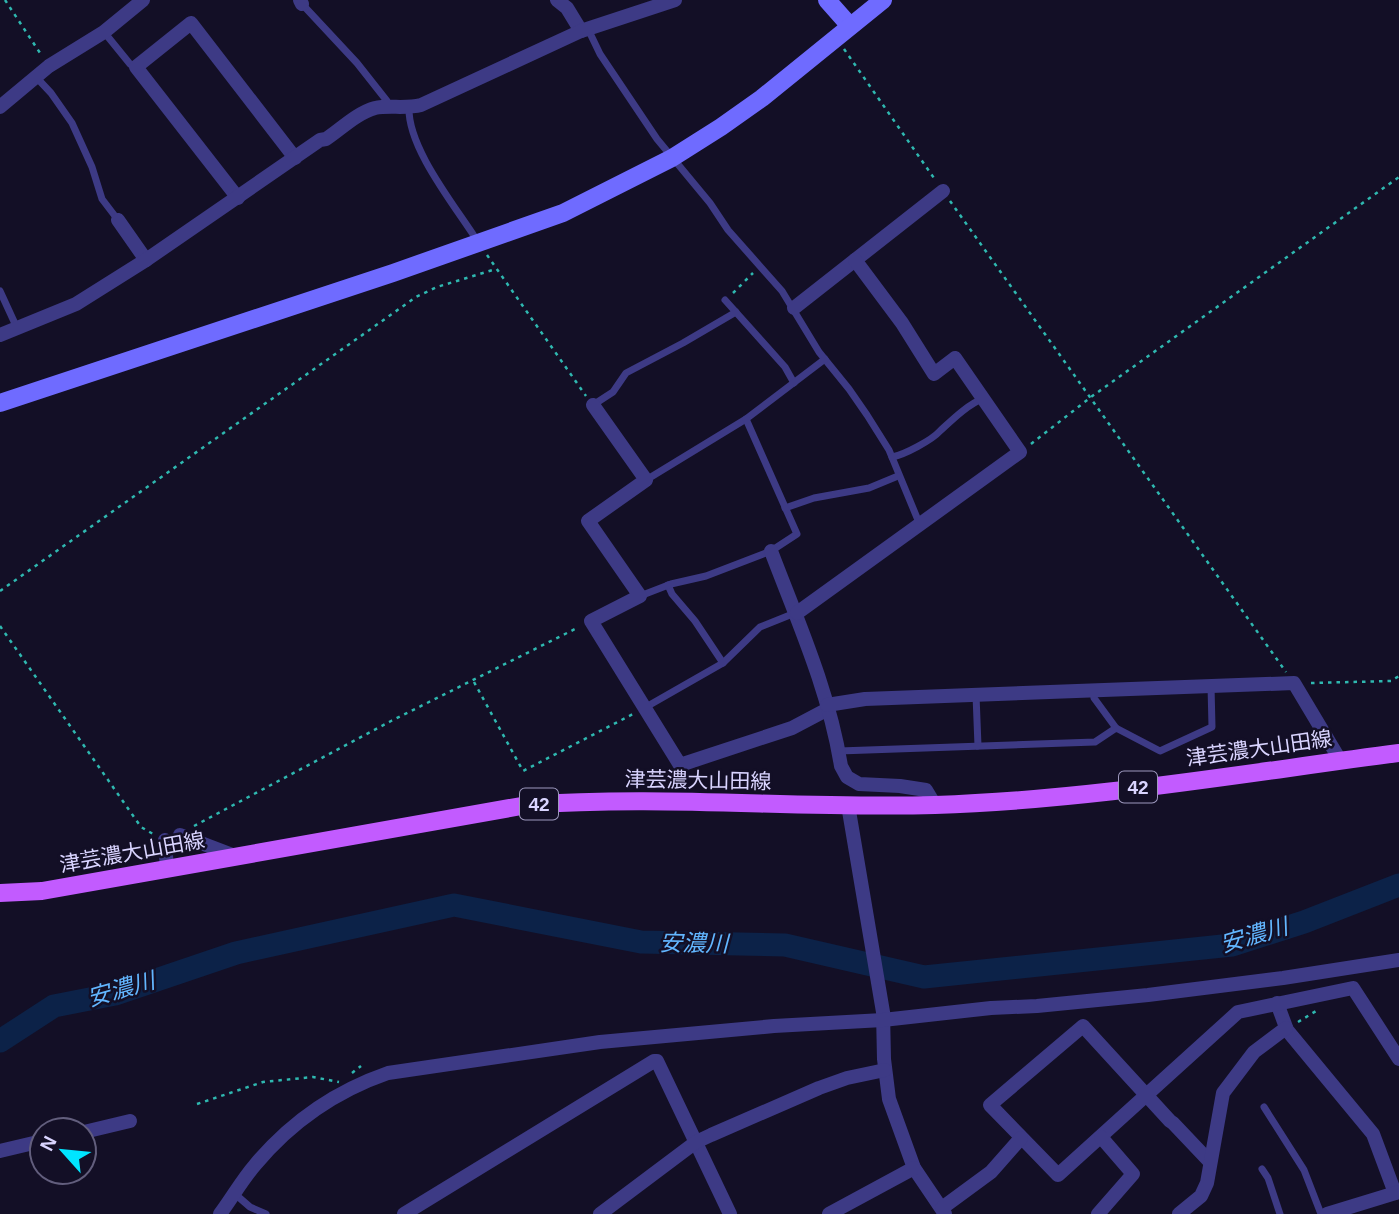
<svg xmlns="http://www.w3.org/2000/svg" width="1399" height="1214" font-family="Arial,'Noto Sans JP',sans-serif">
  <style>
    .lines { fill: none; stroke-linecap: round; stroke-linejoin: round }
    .river { stroke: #0c2248; stroke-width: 23 }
    .path { stroke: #2fb8b0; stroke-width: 2.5; stroke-dasharray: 3.5 5; stroke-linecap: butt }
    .lane { stroke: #3d3a85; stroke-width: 7 }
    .street { stroke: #3d3a85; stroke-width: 14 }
    .secondary { stroke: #6f6bff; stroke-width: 18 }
    .primary { stroke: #c25bff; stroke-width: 18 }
    .labels { text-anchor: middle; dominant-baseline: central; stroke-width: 5; stroke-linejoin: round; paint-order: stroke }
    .shield { fill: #130f26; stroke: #9e99be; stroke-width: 2 }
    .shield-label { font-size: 19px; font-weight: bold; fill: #d9d4ff }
    .street-label { font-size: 21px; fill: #d9d4ff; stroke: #130f26 }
    .water-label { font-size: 23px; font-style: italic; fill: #62b6ff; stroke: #130f26 }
  </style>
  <rect width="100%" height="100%" fill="#130f26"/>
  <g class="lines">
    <path class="river" d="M0,1041L54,1006L115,994L236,953L454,905L641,942L785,945L924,977L1232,945L1304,922L1399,885"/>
    <g class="path">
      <path d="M5,0L42,56"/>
      <path d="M844,49L936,181"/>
      <path d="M950,201L1286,672"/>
      <path d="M487,255L586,396"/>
      <path d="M733,293L753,273"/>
      <path d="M1031,444L1091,397L1399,177"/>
      <path d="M0,591L416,297L437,287L496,269"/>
      <path d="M0,626L141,827L153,834"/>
      <path d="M474,682L523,771L635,713"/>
      <path d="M1311,683L1391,681L1399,676"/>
      <path d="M194,826L391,721L579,627"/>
      <path d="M1298,1022L1316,1011"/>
      <path d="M352,1073L361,1066"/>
      <path d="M197,1104L263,1082L313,1077L339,1082"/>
    </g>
    <g class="lane">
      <path d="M302,4L357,63L387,101V108"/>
      <path d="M588,29L600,54L657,139L710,203L728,230L782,291L819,352L849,389L867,415L889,450L920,525"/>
      <path d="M104,32L130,64L136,67"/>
      <path d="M36,77L51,93L72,123L92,167L102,199L118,220"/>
      <path d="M409,108C408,149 456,207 478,242"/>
      <path d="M0,291L17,328"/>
      <path d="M725,300L785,367L794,383"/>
      <path d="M593,405L613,392L626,373L683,343L736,312"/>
      <path d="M892,457C904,455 932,440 940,431C953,419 967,405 984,398"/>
      <path d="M646,480L746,419L825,359"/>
      <path d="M785,508L814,498L869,488L898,476"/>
      <path d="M668,585L672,594L695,621L723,663"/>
      <path d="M640,596L671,584L706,576L771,551L797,534L746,419"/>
      <path d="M1093,691L1094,698L1116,728"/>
      <path d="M976,695L978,746"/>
      <path d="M646,707L723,663L760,627L795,613"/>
      <path d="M839,751L1095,742L1116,728L1160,751L1212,727L1211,686"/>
      <path d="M1264,1107L1304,1170L1321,1214"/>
      <path d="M1262,1169L1268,1178L1280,1214"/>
      <path d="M235,1194L250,1207L266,1214"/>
    </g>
    <g class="street">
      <path d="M300,0L302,4"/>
      <path d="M557,0L567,8L581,31"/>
      <path d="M0,107L49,66L104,32L143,0"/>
      <path d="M238,198L136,67L191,23L295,158"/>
      <path d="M118,220L146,260"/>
      <path d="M794,308L943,191"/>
      <path d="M0,335L76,304L146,260L320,140L326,139C341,129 357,113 375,108C389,105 406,109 421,105L581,31L675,0"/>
      <path d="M593,405L646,480L588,521L640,596L591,621L680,765L792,728L828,709"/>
      <path d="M771,551C798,622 829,691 841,766L847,777L859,784L900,786L926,790L935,805"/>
      <path d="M797,613L1020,452L955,358L934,374L902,323L855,260"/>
      <path d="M827,705L865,699L1294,683L1340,760"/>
      <path d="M848,805L883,1012L884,1059L889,1099L914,1168L945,1214"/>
      <path d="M180,835L235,856"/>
      <path d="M165,840L167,870"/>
      <path d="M1277,1003L1287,1030L1373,1134L1395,1193"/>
      <path d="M84,1132L130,1121"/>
      <path d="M0,1151L42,1141"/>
      <path d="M1210,1162L1173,1123L1170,1121L1083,1026L990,1105L1058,1175L1238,1012L1353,988L1399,1059"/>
      <path d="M942,1208L991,1172L1021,1138"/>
      <path d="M220,1214C232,1198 242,1180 255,1165C290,1123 336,1091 388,1073L600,1042L774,1026L883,1020L991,1008L1037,1006L1148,995L1283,978L1399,960"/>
      <path d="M404,1214L654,1061H657L730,1214"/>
      <path d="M600,1214L696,1142L711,1135L819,1088L847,1078L885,1070"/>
      <path d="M829,1214L914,1168"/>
      <path d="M1098,1214L1133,1174L1101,1137"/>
      <path d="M1179,1214L1201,1196L1207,1183L1223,1093L1254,1052L1286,1028"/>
      <path d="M1327,1214L1399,1192"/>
    </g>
    <g class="secondary">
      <path d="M827,0L850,26"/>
      <path d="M0,403L393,273L563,213L672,158L721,127L762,98L883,0"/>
    </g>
    <path class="primary" d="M0,893L42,891L527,805C663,795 799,809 935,805C1090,800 1245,773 1399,753"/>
  </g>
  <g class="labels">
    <g class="shield">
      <rect x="1119" y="771.5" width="38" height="31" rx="5"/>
      <rect x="520" y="788.5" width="38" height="31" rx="5"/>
    </g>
    <g class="shield-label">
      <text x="1138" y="787">42</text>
      <text x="539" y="804">42</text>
    </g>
    <g class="street-label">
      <text transform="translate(1259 748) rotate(-8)">津芸濃大山田線</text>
      <text transform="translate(698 780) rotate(1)">津芸濃大山田線</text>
      <text transform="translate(132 852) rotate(-10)">津芸濃大山田線</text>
    </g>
    <g class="water-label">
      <text transform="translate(1254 935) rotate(-16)">安濃川</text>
      <text transform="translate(694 943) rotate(1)">安濃川</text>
      <text transform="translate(121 989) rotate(-16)">安濃川</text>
    </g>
  </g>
  <g transform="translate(63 1151) rotate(297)"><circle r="33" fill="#130f26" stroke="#625e7d" stroke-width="2"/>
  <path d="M0-5L12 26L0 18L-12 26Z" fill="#00e5ff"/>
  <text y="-10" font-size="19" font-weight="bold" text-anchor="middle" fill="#d9d4ff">N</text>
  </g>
</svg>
